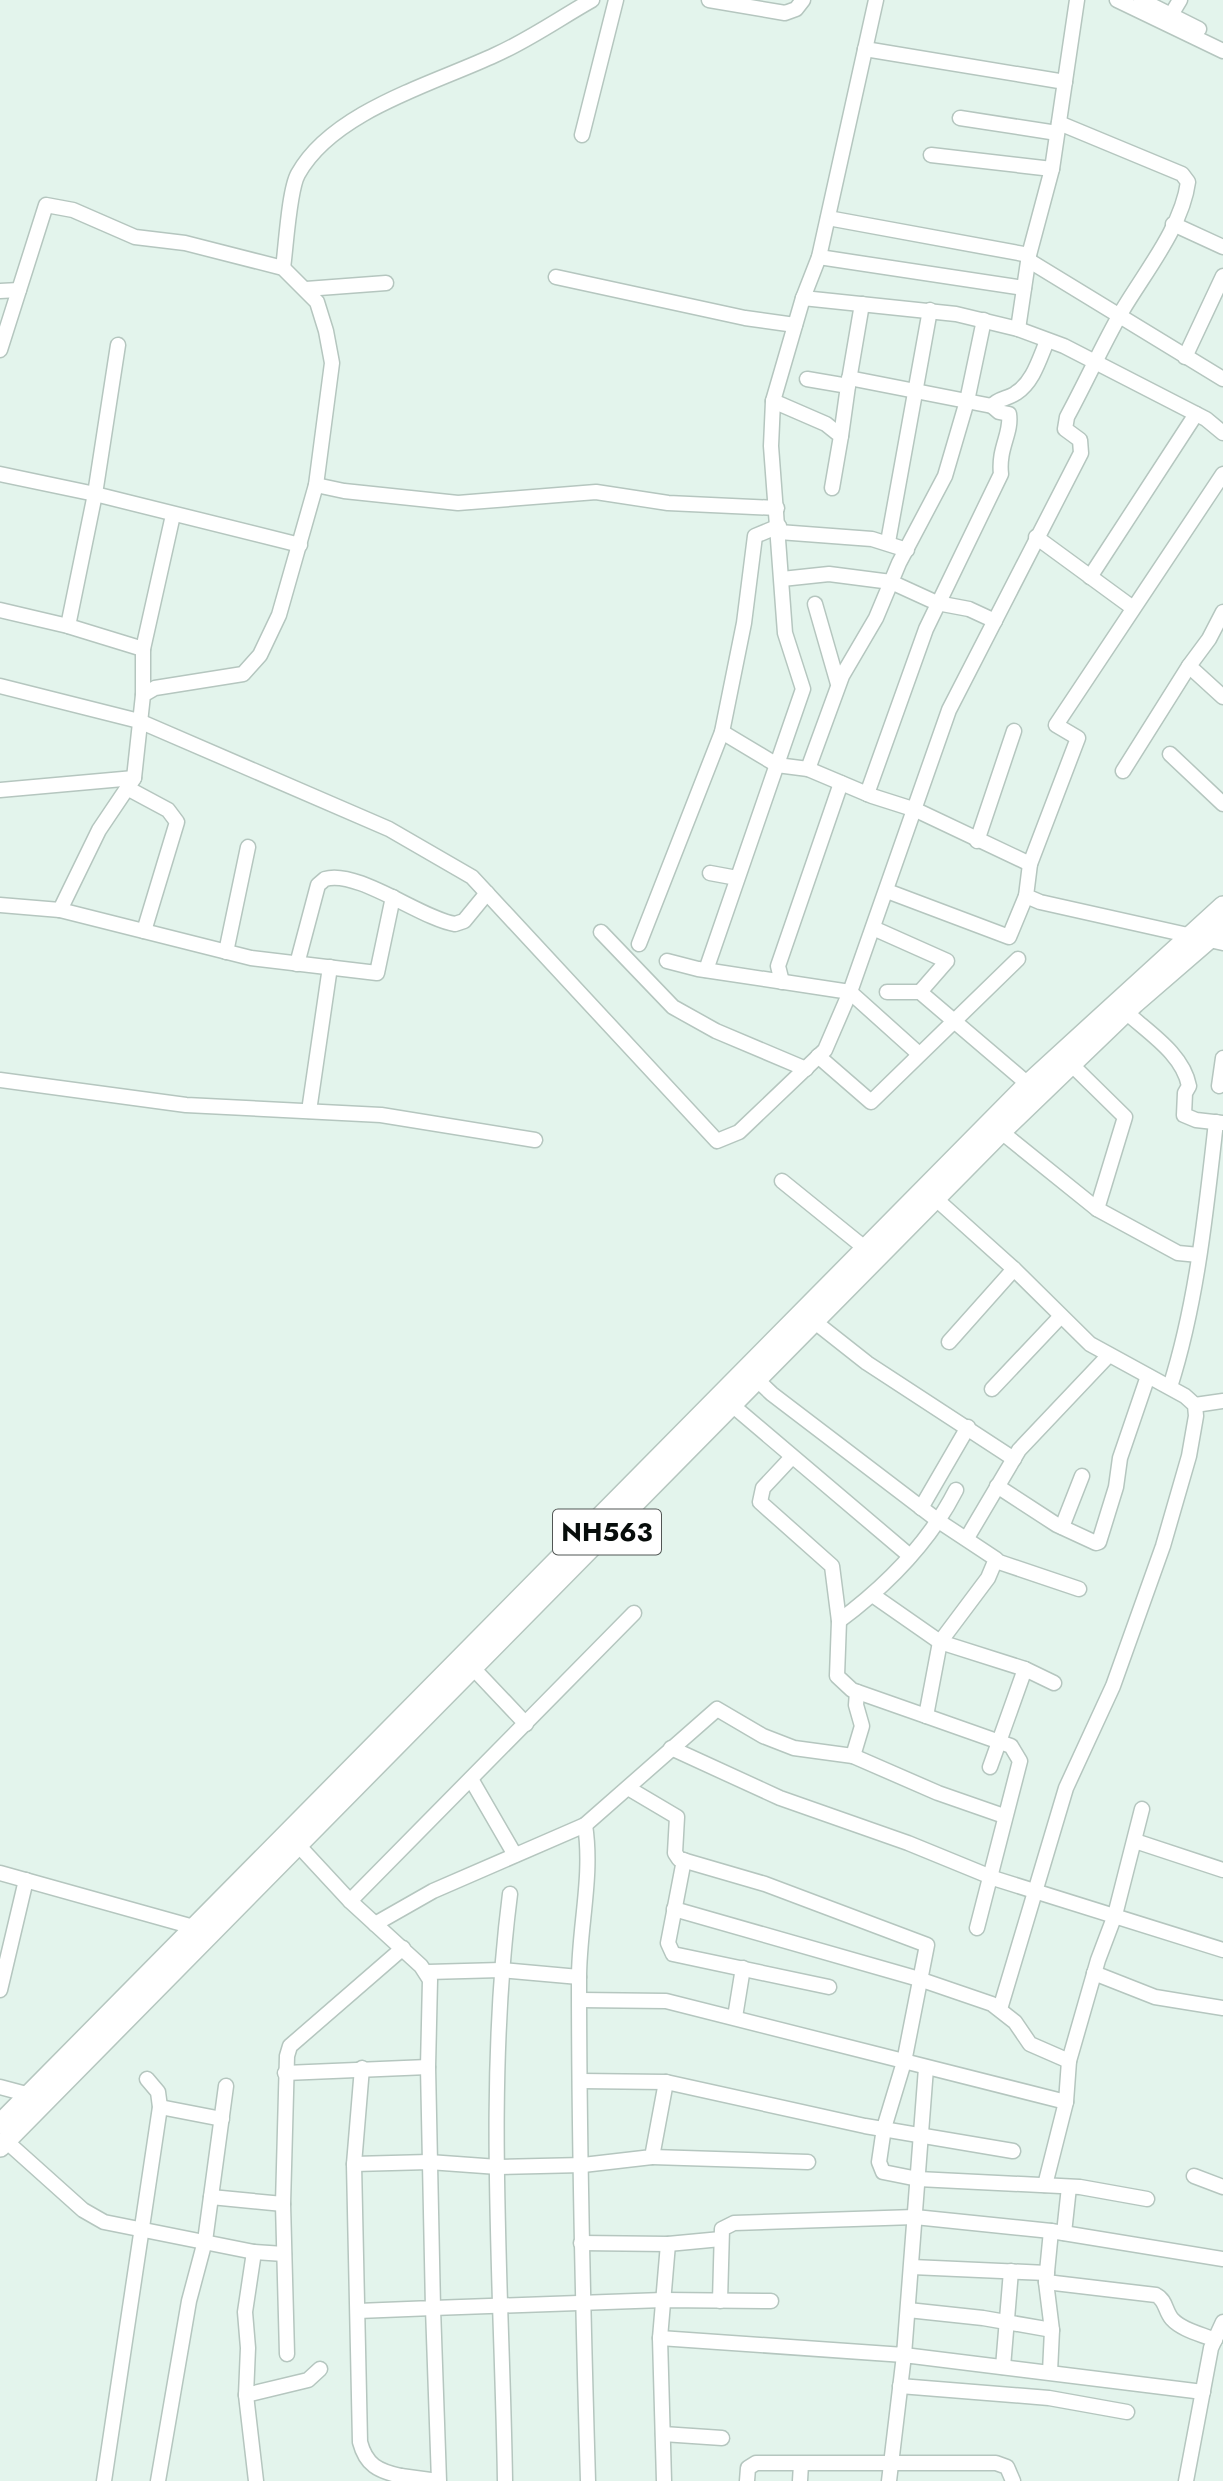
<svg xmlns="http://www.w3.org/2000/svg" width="1223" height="2481" font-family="Jost,sans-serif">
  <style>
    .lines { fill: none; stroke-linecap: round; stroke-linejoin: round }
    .minor-casing { stroke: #b5c6bf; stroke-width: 17 }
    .highway-casing { stroke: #b5c6bf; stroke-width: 22 }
    .minor { stroke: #fff; stroke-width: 14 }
    .highway { stroke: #fff; stroke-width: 19 }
    .labels { text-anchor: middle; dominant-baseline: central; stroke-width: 5; stroke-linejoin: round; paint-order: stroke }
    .shield { fill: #fff; stroke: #515654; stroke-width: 2 }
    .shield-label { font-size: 26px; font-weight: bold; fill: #070d0b }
  </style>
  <rect width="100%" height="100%" fill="#e3f4ec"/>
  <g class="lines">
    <g class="minor-casing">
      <g id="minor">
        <path d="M709,0L785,13L796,9L803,0"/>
        <path d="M1117,0L1223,51"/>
        <path d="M1141,0L1199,29"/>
        <path d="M1171,15L1180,0"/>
        <path d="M865,49L1065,82"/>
        <path d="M960,118L1057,133"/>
        <path d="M582,135L616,0"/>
        <path d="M931,155L1052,169"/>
        <path d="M828,218L1029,255"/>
        <path d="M1173,224L1223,247"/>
        <path d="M819,257L1024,288"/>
        <path d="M1028,260L1223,379"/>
        <path d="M283,268C286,247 289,190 298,174C333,111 433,84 495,55C529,40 560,18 592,0"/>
        <path d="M556,277L745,318L795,325"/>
        <path d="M306,289L386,283"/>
        <path d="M0,291L19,290"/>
        <path d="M803,298L819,257L876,0"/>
        <path d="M1018,329L1029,255L1052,169L1077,0"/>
        <path d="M0,350L46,205L73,210L135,237L185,243L283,268L317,302L326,331L332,363L316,485L279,615L260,655L243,674L155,688L143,695L134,778L99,830L60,910"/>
        <path d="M1185,357L1223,276"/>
        <path d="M849,378L992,406"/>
        <path d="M807,379L848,386L841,436"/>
        <path d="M848,386L862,304"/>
        <path d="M773,401L826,424L841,436L832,488"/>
        <path d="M0,474L95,494L300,545"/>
        <path d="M1223,474L1056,725L1078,738L1030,864L1026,896L1040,902L1223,943"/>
        <path d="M316,485L344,491L458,503L596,492L668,503L777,508"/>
        <path d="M779,532L872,539L907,550"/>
        <path d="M1036,537L1133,608"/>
        <path d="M888,542L930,310"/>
        <path d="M1090,577L1196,414"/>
        <path d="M782,579L829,574L891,582L937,603L969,609L995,621"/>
        <path d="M815,604L838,684"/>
        <path d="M0,610L68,626L143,649"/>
        <path d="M1223,612L1209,639L1189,666L1223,697"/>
        <path d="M68,626L95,494L118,345"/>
        <path d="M0,686L139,721L389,829L472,877L717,1141L739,1132L825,1050L850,992L949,710L1081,453L1080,440L1065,429L1067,417C1086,382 1102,346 1122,311C1145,272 1182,227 1188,182L1182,174L1059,123"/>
        <path d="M143,695V649L173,515"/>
        <path d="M722,732L777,765L808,769L872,796L916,810L1030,864"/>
        <path d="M1170,754L1223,804"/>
        <path d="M808,769L842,676L876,618L899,563L945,476L967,401L984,320"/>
        <path d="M1123,771L1189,666"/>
        <path d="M127,788L168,810L177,822L144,931"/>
        <path d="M0,790L134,778"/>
        <path d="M867,794L926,629L1001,474C998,448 1012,433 1009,414L999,412L992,406C998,398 1008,399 1016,393C1033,382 1039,360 1047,341"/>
        <path d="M977,841L1014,731"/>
        <path d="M710,873L737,878"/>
        <path d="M887,891L1009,937L1026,896"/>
        <path d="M0,905L60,910L251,958L377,973L393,897"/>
        <path d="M873,928L947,961L920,992"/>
        <path d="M601,932L673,1007L716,1031L806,1069"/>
        <path d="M639,944L722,732L744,623L755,536L779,526"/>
        <path d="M226,952L248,847"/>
        <path d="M667,961L698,969L850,992L919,1054"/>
        <path d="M297,964L318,885L325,879C357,869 422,919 455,924L464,921L487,893"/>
        <path d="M706,970L803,689L785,633L771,446L773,401L803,298L956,314L1018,329L1064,346L1206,419L1223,433"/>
        <path d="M782,982L778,966L841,783"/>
        <path d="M887,992H920L1028,1084"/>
        <path d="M1126,1012C1149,1033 1183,1054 1189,1086L1185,1093L1184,1115L1196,1120L1223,1123"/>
        <path d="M818,1056L871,1102L1018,959"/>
        <path d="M1071,1064L1125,1117L1097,1209"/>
        <path d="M0,1080L186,1105L381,1115L535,1140"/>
        <path d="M1219,1086L1223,1058"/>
        <path d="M309,1111L330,967"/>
        <path d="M994,1126L1097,1209L1178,1253L1199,1255"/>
        <path d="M782,1181L866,1249"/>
        <path d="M936,1199L1014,1269L1090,1344L1185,1396L1195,1405L1196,1416L1189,1456L1163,1546L1113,1686L1066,1788L1000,2009"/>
        <path d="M815,1322L867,1363L1014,1459"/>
        <path d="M949,1342L1014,1269"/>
        <path d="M751,1374L772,1394L940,1522L996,1559L988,1578L940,1642L926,1716L852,1690L837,1676L839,1621L832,1566L760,1502L763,1488L792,1457"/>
        <path d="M1170,1387C1197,1302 1206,1211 1216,1122"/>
        <path d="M992,1389L1061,1316"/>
        <path d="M732,1405L910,1556"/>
        <path d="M1195,1405L1223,1401"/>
        <path d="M997,1486L1057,1525L1096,1543L1099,1542L1116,1487L1120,1458L1148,1376"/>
        <path d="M921,1508L968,1427"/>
        <path d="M1062,1527L1082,1476"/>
        <path d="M967,1538L1019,1450L1109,1355"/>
        <path d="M996,1561L1079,1589"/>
        <path d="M874,1596L940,1642L1025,1669L1054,1683"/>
        <path d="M839,1621C886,1586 929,1543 956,1490"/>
        <path d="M473,1668L526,1724"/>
        <path d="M926,1716L1011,1746L1020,1761L977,1928"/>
        <path d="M671,1748L780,1798L908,1843L996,1879L1223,1950"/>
        <path d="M853,1756L862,1726L856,1705L857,1692"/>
        <path d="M990,1767L1025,1669"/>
        <path d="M471,1779L515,1855"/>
        <path d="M628,1788L677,1817L675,1853L679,1859L765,1884L927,1945L904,2062L884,2128L879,2162L883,2172L918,2179L1080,2187L1147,2199"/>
        <path d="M585,1825C593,1876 579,1927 579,1978C579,2146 583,2313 588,2481"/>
        <path d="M1135,1841L1223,1870"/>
        <path d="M299,1846L350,1901L421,1966L430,1980L428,2067L433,2308L358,2311"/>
        <path d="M684,1860L668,1943L673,1954L829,1987"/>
        <path d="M0,1873L197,1928"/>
        <path d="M350,1901L634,1613"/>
        <path d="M674,1909L919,1979L992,2004L1015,2022L1030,2044L1069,2061"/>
        <path d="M375,1924L433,1891L585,1825L717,1709L763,1736L794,1748L853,1756L938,1793L1004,1816"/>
        <path d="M428,1972L501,1970L579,1977"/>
        <path d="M1094,1973L1155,1997L1223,2008"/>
        <path d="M0,1990L26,1880"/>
        <path d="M580,2000L666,2001L1066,2102"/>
        <path d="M735,2017L743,1968"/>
        <path d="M362,2068L354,2164L360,2442C366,2465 378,2471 401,2476V2481"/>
        <path d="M285,2073L428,2067"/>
        <path d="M581,2081L666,2082L865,2126L1013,2151"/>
        <path d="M0,2087L30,2095"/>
        <path d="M160,2107L222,2119"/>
        <path d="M6,2141L83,2210L104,2222L254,2252L245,2312L248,2348L246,2395L256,2481"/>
        <path d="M652,2157L808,2162"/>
        <path d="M354,2164L429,2162L498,2167L583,2165L652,2157L666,2082"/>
        <path d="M1194,2176L1223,2187"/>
        <path d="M1045,2185L1066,2102L1069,2061L1098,1960L1115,1915L1142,1809"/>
        <path d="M211,2197L283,2204"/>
        <path d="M1064,2233L1069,2187"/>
        <path d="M581,2243L668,2244L721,2239"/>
        <path d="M254,2252L284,2254"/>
        <path d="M912,2267L1047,2273"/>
        <path d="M1046,2282L1156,2295C1166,2300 1165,2311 1172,2319C1182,2330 1201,2334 1215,2340"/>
        <path d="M720,2301L722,2229L734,2223L915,2217L1051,2231L1223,2259"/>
        <path d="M908,2310L983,2318L1052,2330"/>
        <path d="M660,2338L904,2355L926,2068"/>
        <path d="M287,2354L283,2204L287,2056L290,2046L403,1948"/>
        <path d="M1003,2367L1011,2271"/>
        <path d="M1050,2372L1052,2330L1046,2282L1051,2231"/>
        <path d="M900,2386L1049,2398L1127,2412"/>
        <path d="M246,2395L308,2380L320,2369"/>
        <path d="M663,2434L722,2438"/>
        <path d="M401,2476L438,2481"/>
        <path d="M104,2481L160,2107L158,2092L147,2079"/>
        <path d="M158,2481L189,2301L205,2241L226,2086"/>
        <path d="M439,2481L433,2308L663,2300L771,2301"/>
        <path d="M505,2481C502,2286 485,2088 510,1894"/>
        <path d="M664,2481L660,2338L668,2244"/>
        <path d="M747,2481L748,2468L756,2463H996L1007,2467L1013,2481"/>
        <path d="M800,2481L801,2464"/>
        <path d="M889,2481L904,2355L1203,2392"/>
        <path d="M1186,2481L1211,2348L1223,2322"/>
      </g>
    </g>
    <g class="highway-casing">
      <g id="highway">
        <path d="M0,2124L1028,1084L1223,906"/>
        <path d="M0,2147L1001,1132L1135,1003L1223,927"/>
      </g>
    </g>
    <use href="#minor" class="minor"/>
    <use href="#highway" class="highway"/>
  </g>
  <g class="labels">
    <rect class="shield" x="553" y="1509.5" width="108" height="45" rx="5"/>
    <g class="shield-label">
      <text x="607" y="1532">NH563</text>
    </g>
  </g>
</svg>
